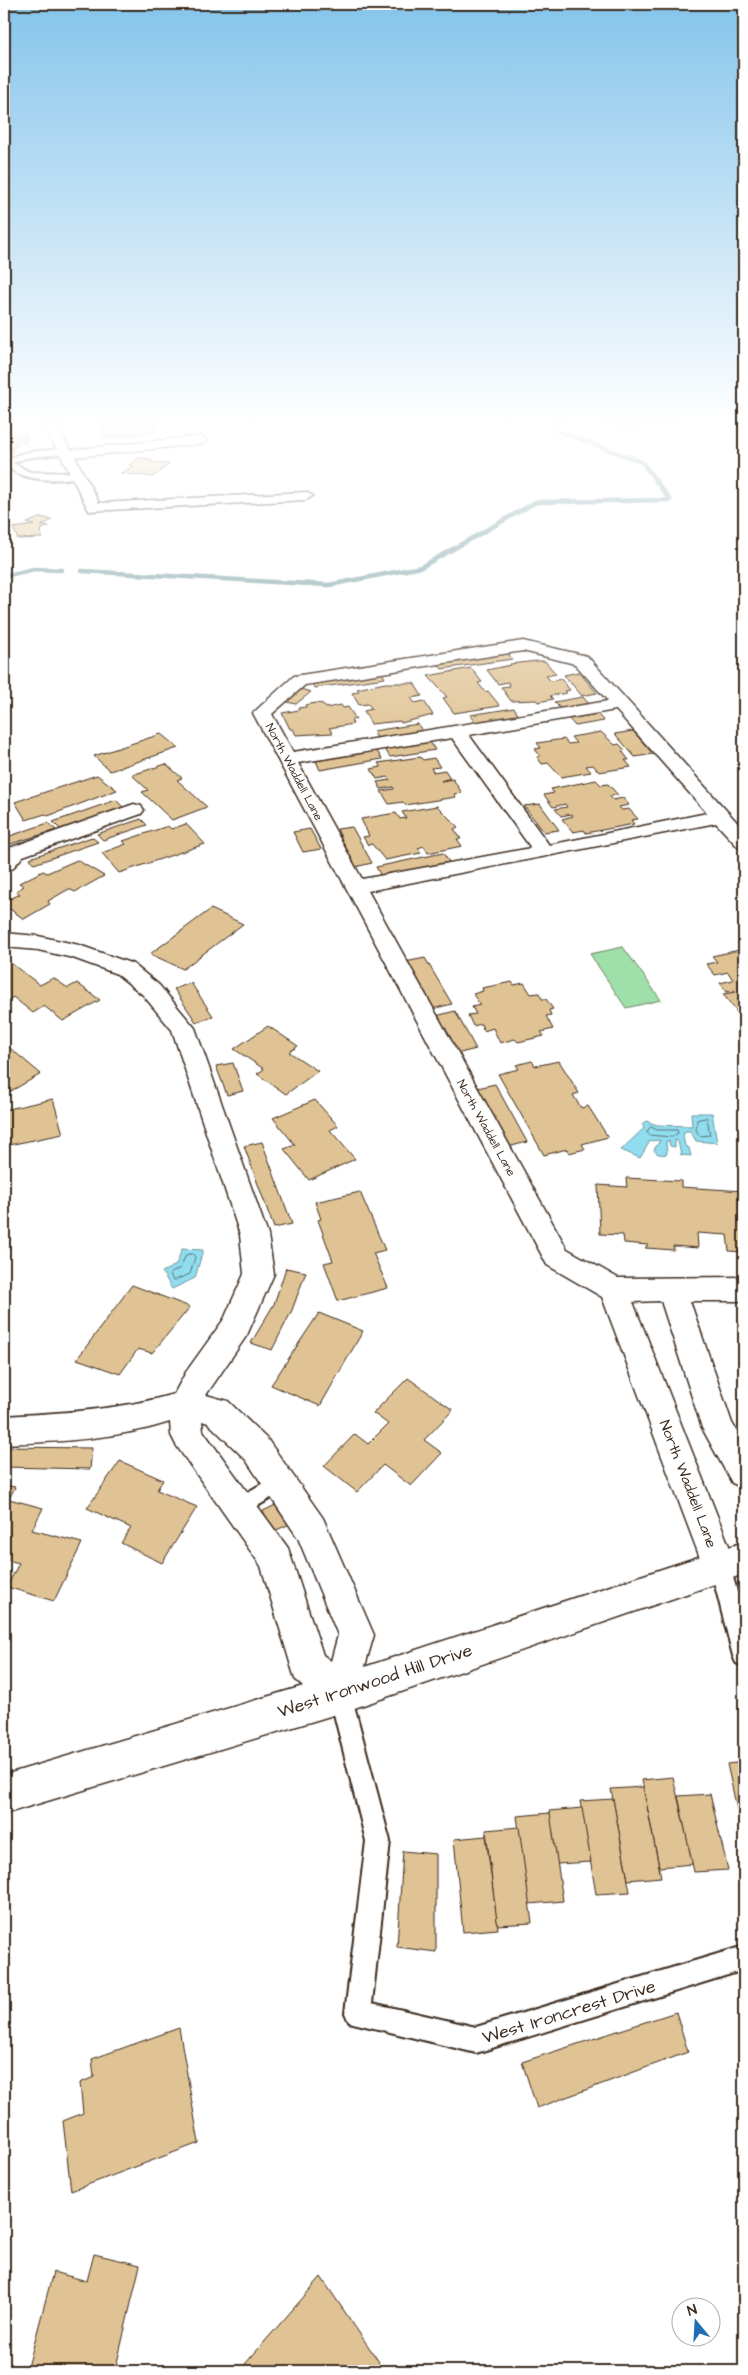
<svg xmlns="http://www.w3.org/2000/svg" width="748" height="2375" font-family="'Architects Daughter',sans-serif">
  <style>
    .green { fill: #9fe0aa; stroke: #6d8564 }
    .water { fill: #90ddef; stroke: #6e959b }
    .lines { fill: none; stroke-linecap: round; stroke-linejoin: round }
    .shore { stroke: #5d7272; stroke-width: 1 }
    .stream { stroke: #6e959b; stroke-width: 4.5 }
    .building { fill: #e0c394; stroke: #3b2a1e }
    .lane-casing { stroke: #3b2a1e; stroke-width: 4 }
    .street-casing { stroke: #3b2a1e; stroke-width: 3 }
    .secondary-casing { stroke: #3b2a1e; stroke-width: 3 }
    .lane { fill: #fff; fill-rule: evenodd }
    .street { fill: #fff; fill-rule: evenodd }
    .secondary { fill: #fff; fill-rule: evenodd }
    .labels { text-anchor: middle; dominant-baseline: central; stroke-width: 4; stroke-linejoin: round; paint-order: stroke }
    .far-street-label { font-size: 12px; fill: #3b2a1e; stroke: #fff }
    .street-label { font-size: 15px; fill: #3b2a1e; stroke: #fff }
    .near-street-label { font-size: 18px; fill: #3b2a1e; stroke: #fff }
  </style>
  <rect width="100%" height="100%" fill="#fff"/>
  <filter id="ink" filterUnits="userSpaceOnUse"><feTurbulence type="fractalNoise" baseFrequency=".02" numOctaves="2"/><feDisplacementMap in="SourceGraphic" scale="10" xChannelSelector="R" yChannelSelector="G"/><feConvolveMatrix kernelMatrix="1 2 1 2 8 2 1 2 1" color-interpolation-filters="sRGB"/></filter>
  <g filter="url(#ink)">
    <path class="green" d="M623,947L661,1000L626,1008L590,954Z"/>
    <g class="water">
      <path d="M691,1113H712L717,1143L696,1141L690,1131H685L683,1136L685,1146L689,1148L691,1156L681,1155L678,1141L675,1140V1147L670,1146L669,1141H666L667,1154C662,1155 657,1155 654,1150L660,1140L650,1141L640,1158L621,1150L644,1128L642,1124L646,1121L657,1125L692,1126Z"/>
      <path d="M182,1249L203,1250L195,1278L172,1289L162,1272L176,1265Z"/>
    </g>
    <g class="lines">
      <g class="shore">
        <path d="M707,1118L710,1135L700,1136L696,1130L697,1120Z"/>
        <path d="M651,1127L657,1130H677L678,1133L672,1137L649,1135L647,1132Z"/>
        <path d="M193,1254L195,1257L190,1274L173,1281L170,1274L180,1268L186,1255Z"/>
      </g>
      <g class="stream">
        <path d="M593,420C621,428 648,427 676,420"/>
        <path d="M82,571L329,585L421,567L536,502L670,500L642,462L555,430L557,420"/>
        <path d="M4,576L34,569L61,570"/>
      </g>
    </g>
    <g class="building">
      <path d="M154,422L156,432L103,438L102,425Z"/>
      <path d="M26,434L28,439H24L26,443L14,444L15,447L11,448L13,452L4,453V437Z"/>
      <path d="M139,458L153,459L151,462L169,464L153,477L121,473L134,466L129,465Z"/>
      <path d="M41,517L52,520L41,526H49L40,530L42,538L18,539L13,528L34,525L27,523Z"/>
      <path d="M506,651L512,659L442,669L436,662Z"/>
      <path d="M537,661H545L556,674L546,676L551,681L561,679L570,690L565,691L567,693L550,696L553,699L538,702L536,700L511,701L501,687L510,686L508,682L498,684L487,670L511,665L510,664Z"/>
      <path d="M471,668L482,682L478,683L485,692L488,691L500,706L454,713L443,698L447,697L428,676Z"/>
      <path d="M381,671L385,678L315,688L311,682Z"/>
      <path d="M579,672L597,693L582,696L564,675Z"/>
      <path d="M385,683H414L422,696L411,698L415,703L424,701L433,715L401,723L400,721L371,724L364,711L372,709L368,704L359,705L352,693L359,692L357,689Z"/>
      <path d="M297,688L311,692L296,704L283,701Z"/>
      <path d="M583,697L589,704L561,709L554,702Z"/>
      <path d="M316,703L323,704L326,708L341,705L343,708L348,707L356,719L351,720L353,724L329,728L333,733L296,735L293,729H290L282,713L299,710L298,708L306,707L305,705Z"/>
      <path d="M514,708L519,716L476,722L470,715Z"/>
      <path d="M597,714L604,721L575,726L569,719Z"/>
      <path d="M418,724L422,731L377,738L373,731Z"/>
      <path d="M633,731L653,754L635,757L615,734Z"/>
      <path d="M601,732L615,745L619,744L625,750L622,751L629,760H625L631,767L599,772L593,765L586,766L591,772L561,777L548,763L542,764L537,757L540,756L535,749L541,748L537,743L564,739L568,744L576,743L571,737Z"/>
      <path d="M161,734L178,748L110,771L94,756Z"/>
      <path d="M430,742L435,750L390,757L385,749Z"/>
      <path d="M376,750L382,759L320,770L316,761Z"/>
      <path d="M420,757L423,760L434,758L440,767L431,768L433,772L445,770L450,778L441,781L453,779L462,793L454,794L456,797L405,805L403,802L389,804L381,791L394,789L393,787L381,789L377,782L390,780L388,777L377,779L371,769L381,767L378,763Z"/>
      <path d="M166,764L182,778L177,780L207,807L172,820L142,792L148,790L132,775Z"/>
      <path d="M97,775L117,790L48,816L45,814L26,820L15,802Z"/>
      <path d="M596,780L601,785L608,784L618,795L610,796L613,800L623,798L629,805L619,807L622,810L629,809L638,819L631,820L634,824L586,833L584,830L573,832L562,819L573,816L572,814L561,816L555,809L567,807L565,804L553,807L544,795L554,793L551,789Z"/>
      <path d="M116,800L124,808L60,829L53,822Z"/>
      <path d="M540,804L559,830L544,832L524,806Z"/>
      <path d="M437,806L458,827L454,829L461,839H457L462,846L428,853L424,846L418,848L421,853L385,860L372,844L368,845L363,837L369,836L361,819L396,813L400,819L406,818L402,812Z"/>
      <path d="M141,819L147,825L103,840L97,834Z"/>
      <path d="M48,823L56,830L4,846V838Z"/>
      <path d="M186,824L205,844L119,873L102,853L126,844L123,841L168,826L171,829Z"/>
      <path d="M352,827L372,863L355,867L337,829Z"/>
      <path d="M310,829L321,849L303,852L293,832Z"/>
      <path d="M92,837L98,842L34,864L30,858Z"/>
      <path d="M443,853L449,862L381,876L376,867Z"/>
      <path d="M77,860L104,876L75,892L69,889L48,901L50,904L24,919L4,905V902L20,894L16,891L24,886L19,883L43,871L47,873Z"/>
      <path d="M211,909L243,924L183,969L150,954Z"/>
      <path d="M744,949V1014L739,1015L723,994L736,992L734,990L727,992L720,983L733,980L728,972L715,975L706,964L717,962L712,956Z"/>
      <path d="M4,958L40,985L53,978L68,988L77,983L100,1000L63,1021L44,1006L33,1013L13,997L4,1003Z"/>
      <path d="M425,958L452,1004L432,1009L405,962Z"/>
      <path d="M512,982L514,985L524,983L531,994L539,993L542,999H546L553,1009L549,1010L551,1015L546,1016L553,1029L541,1032L544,1036L518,1042L515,1039L500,1043L493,1028L484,1031L481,1024L473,1026L468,1015L476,1014L472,1007L480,1005L473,994L483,991L482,988Z"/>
      <path d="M191,983L213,1016L196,1022L174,989Z"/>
      <path d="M455,1011L476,1049L456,1054L436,1016Z"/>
      <path d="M268,1026L298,1046L289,1052L318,1071L286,1094L257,1074L264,1069L234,1049Z"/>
      <path d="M10,1048L41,1074L4,1095V1052Z"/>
      <path d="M532,1061L535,1066L559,1061L579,1093L573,1095L581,1108L588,1106L608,1137L582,1144L585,1149L569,1153L567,1149L544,1155L498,1074L519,1069L516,1065Z"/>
      <path d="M233,1063L243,1091L227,1095L216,1066Z"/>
      <path d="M495,1084L527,1142L504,1148L473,1089Z"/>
      <path d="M53,1099L63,1134L4,1146V1110Z"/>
      <path d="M315,1100L338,1126L330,1130L355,1159L309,1180L284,1149L295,1145L273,1118Z"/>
      <path d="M262,1142L292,1224L274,1228L244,1146Z"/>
      <path d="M626,1178L681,1181V1187L744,1191V1252L729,1251L727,1235L697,1233L698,1248L673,1246L674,1250L645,1248L648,1245L624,1243L623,1235L600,1234L598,1185L627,1187Z"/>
      <path d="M360,1192L385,1250L373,1253L388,1288L338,1301L324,1263L333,1261L318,1220L321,1219L315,1202Z"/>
      <path d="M286,1268L306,1272L292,1310L272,1350L251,1343L274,1304Z"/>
      <path d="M132,1285L190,1307L152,1353L138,1349L120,1374L77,1359Z"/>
      <path d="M319,1313L363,1331L320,1406L271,1385Z"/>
      <path d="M408,1378L453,1410L424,1440L442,1453L411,1486L383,1465L357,1492L324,1466L355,1434L368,1444L388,1424L373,1413Z"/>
      <path d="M4,1447L92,1448L90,1469L4,1467Z"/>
      <path d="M120,1461L163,1480L157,1490L197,1507L162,1563L121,1543L131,1528L87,1508Z"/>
      <path d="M4,1485L15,1487L9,1499L43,1508L32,1530L82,1543L54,1601L7,1587L19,1563L4,1559Z"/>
      <path d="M280,1503L290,1524L274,1531L263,1511Z"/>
      <path d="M744,1762V1827H741L727,1764Z"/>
      <path d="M673,1777L693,1864L659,1867L642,1780Z"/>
      <path d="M643,1787L661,1877L628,1880L611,1789Z"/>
      <path d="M710,1794L728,1870L694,1872L678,1796Z"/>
      <path d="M613,1799L630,1892L596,1894L580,1801Z"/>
      <path d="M582,1808L591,1862L557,1864L549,1811Z"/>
      <path d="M550,1813L563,1901L529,1904L517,1816Z"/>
      <path d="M519,1827L532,1923L497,1925L486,1830Z"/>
      <path d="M486,1836L498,1929L463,1932L454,1839Z"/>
      <path d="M403,1851L436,1854V1952L397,1947Z"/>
      <path d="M676,2012L688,2052L537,2108L522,2062Z"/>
      <path d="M179,2028L199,2143L71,2191L63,2121L83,2113L80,2083L94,2077L92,2059Z"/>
      <path d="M94,2254L140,2265L115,2371H27L53,2272L87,2281Z"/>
      <path d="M321,2277L379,2362L372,2371H239Z"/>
    </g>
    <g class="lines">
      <g class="lane-casing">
        <g id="lane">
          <path d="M65,449L69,451L68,453L26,458L13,463L30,472L78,473L82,475L81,477C58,481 20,483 4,463C18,449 47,451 65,449Z"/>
          <path d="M279,1474L286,1477L289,1483L286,1489L246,1513L239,1516L232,1513L229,1507L232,1501Z"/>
          <path d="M720,1556L727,1559L730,1566L744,1617V1667L736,1663L733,1656L710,1566L713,1559Z"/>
          <path d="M340,1683L348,1686L351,1694L390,1841L372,2003L476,2027L744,1946V1970L476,2053L349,2022L345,2013L366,1841L329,1694L332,1686Z"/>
        </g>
      </g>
      <g class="street-casing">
        <g id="street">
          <path d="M38,420H51L71,450L201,436L208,440L201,444L75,457L99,503L306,492L313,496L306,500L89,511L60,454Z"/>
          <path d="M523,641L587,656L744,830V848L737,846L716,823L368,891L567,1249L618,1278L744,1277V1301H690L732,1423L744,1443V1488L732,1483L702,1428L661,1301L633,1302L737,1566L732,1578L720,1582L708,1578L703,1566L602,1297L547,1265L253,713L294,676ZM523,651L575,664L608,701L293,752L272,714L305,685ZM616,710L707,813L549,845L469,735ZM452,738L531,848L362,879L298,763Z"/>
          <path d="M134,804L141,806L144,810L141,814L23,856L12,869L4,870V852L9,848Z"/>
          <path d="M4,933L38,936L79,945L133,964L159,985L195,1028L268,1235L274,1274L247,1335L206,1395L228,1401L268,1440L323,1518L374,1635L353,1707L340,1713L327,1707L295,1679L261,1566L176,1445L171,1435L170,1422C117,1439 59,1442 4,1444V1416C61,1413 119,1410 174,1394L186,1372L224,1319L244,1274L240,1235L172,1030L143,995L117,974L73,958L38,950L4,947ZM202,1421L208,1423L246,1460L298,1538L338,1635L331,1661L323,1655L288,1548L203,1431Z"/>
        </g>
      </g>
      <g class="secondary-casing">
        <path id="secondary" d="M744,1542V1574L340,1713L4,1814V1775L340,1675Z"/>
      </g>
      <use href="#lane" class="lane"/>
      <use href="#street" class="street"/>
      <use href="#secondary" class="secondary"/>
    </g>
  </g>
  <linearGradient id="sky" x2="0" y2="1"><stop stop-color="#85c4eb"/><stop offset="0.56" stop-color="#fff"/><stop offset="1" stop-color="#fff" stop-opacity="0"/></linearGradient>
  <rect width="748" height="753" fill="url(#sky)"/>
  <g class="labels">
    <g class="far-street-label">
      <text transform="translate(294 772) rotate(62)">North Waddell Lane</text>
      <text transform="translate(486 1128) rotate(61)">North Waddell Lane</text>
    </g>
    <g class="street-label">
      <text transform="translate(688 1484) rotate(69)">North Waddell Lane</text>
    </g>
    <g class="near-street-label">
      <text transform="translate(375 1681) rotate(-18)">West Ironwood Hill Drive</text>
      <text transform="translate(569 2012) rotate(-17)">West Ironcrest Drive</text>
    </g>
  </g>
  <rect width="748" height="2375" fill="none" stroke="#fff" stroke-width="20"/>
  <rect x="10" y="10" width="728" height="2355" fill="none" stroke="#3b2a1e" stroke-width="2" filter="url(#ink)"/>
  <g transform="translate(696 2322) rotate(342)"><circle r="24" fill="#ffffff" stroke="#b1aaa5"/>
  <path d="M0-4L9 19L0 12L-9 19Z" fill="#1f6fb2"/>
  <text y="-8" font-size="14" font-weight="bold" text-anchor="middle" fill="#3b2a1e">N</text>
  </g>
</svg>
